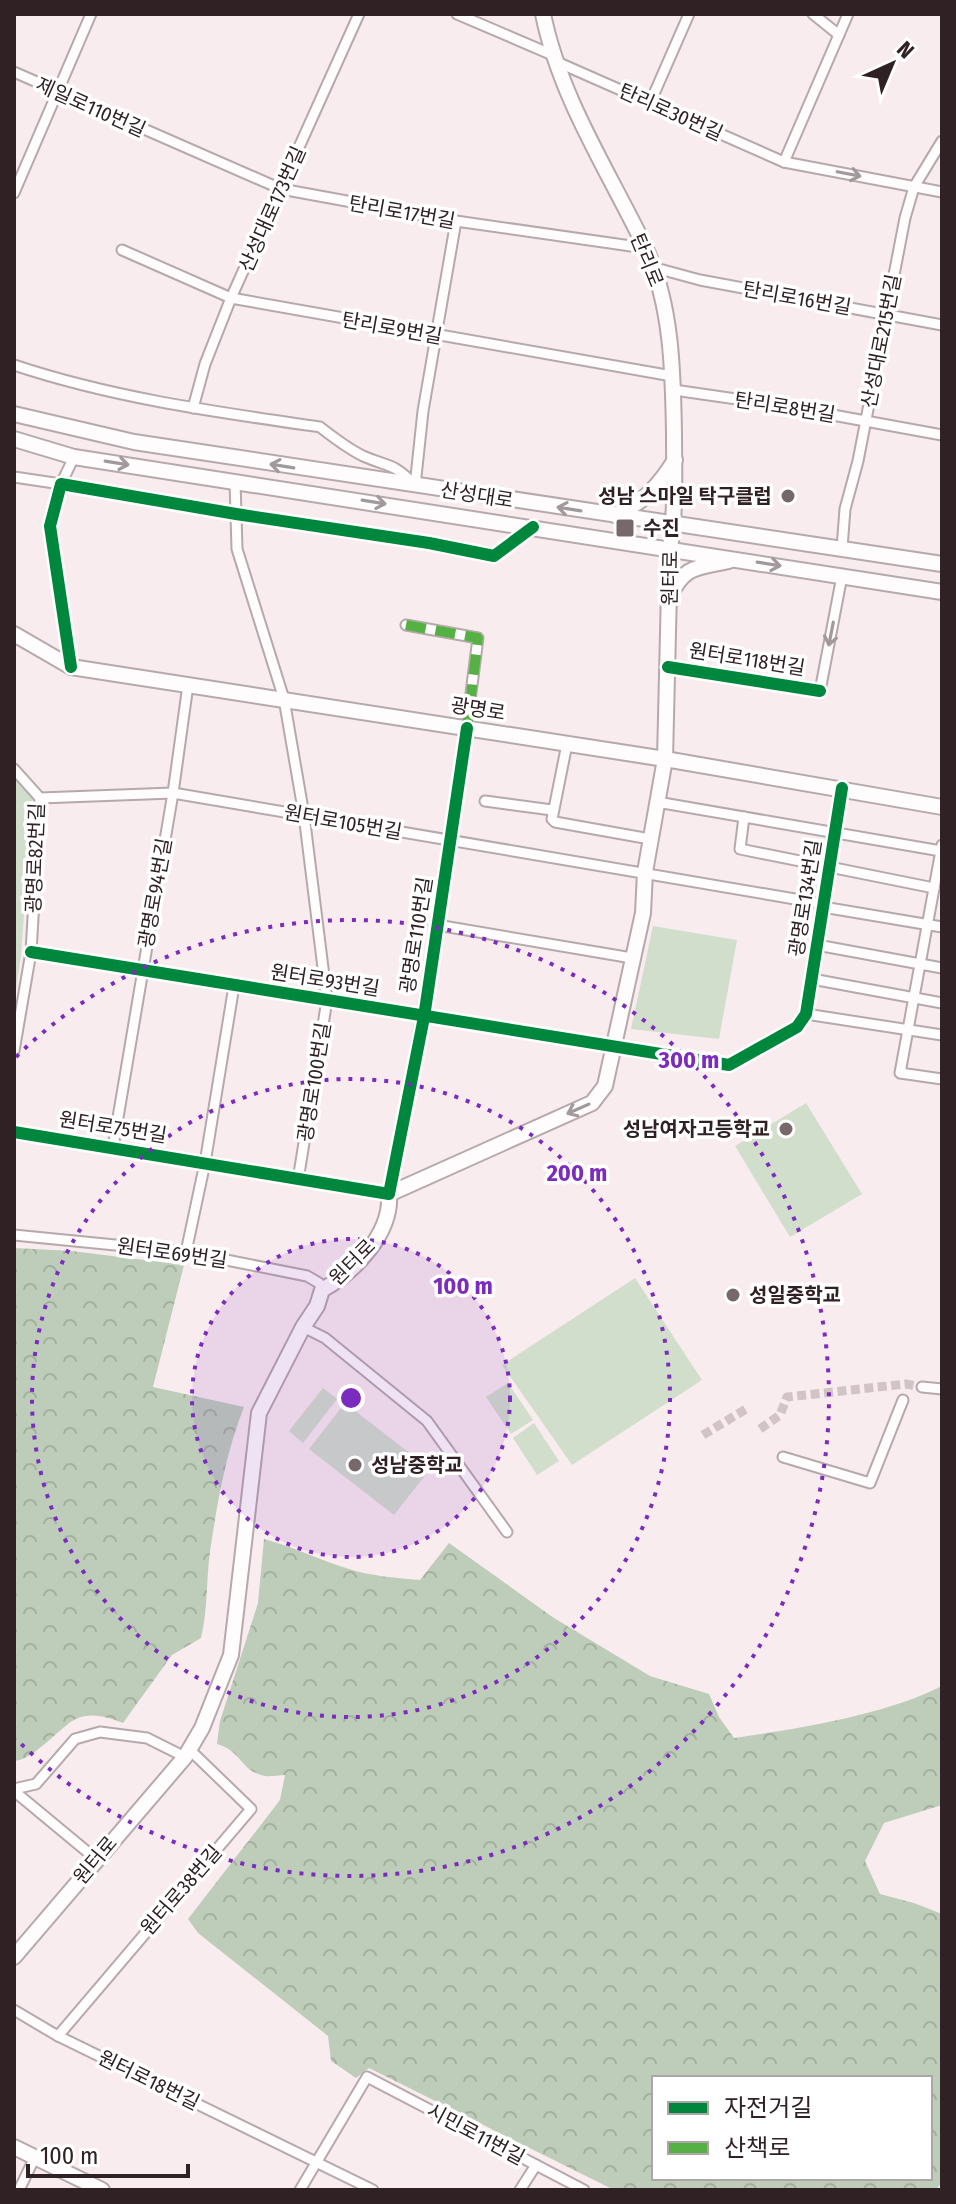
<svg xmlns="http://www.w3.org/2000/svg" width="956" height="2204" font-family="'Fira Sans Condensed','Noto Sans KR',sans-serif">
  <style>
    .forest { fill: url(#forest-crowns); fill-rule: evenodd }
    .pitch { fill: #d1decb }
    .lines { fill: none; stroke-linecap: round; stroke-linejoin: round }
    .street-tunnel { stroke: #d1c3c6; stroke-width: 9; stroke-dasharray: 9 4.5; stroke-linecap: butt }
    .street-casing { stroke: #b6a9ab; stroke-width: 13 }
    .secondary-casing { stroke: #b6a9ab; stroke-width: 18 }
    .primary-casing { stroke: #b6a9ab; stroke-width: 18 }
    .street { stroke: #fefcfc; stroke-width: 9 }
    .secondary { stroke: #fefcfc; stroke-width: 14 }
    .primary { stroke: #fefcfc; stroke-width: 14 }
    .quiet { stroke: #56b145; stroke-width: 10; stroke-dasharray: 20 10; stroke-linecap: butt }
    .cycleway-casing { stroke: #fff; stroke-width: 17 }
    .cycleway { stroke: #00873e; stroke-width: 12 }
    .oneway { stroke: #a1999b }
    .ring { fill: none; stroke: #7b2cbf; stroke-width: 4; stroke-dasharray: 4 8 }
    .poi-dot { fill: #76686b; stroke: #fff; stroke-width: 3 }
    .labels { text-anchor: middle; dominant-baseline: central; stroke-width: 7; stroke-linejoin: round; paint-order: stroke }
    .street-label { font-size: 20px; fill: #302124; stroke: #fff }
    .poi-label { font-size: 20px; font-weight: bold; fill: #302124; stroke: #fff; text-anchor: start }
    .centre { fill: #7b2cbf; stroke: #fff; stroke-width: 4 }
    .ring-label { font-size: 24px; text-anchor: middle; font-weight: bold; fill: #7b2cbf; stroke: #fff; stroke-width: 7; stroke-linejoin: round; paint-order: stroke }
  </style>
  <defs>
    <pattern id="forest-crowns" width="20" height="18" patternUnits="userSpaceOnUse" patternTransform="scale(2)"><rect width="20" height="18" fill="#becdb9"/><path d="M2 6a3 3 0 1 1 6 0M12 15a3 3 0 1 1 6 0" fill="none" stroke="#a4b09f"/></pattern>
  </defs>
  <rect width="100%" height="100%" fill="#f9ecee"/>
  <g class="forest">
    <path d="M14,1248L72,1251L184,1265L153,1387L244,1407C226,1452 217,1503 210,1552C206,1581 208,1609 201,1638L172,1655L123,1723C74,1704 72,1724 36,1751C29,1756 23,1760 14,1761Z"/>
    <path d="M264,1539C294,1547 320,1560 349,1569C372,1576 396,1578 420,1580L449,1543L554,1618L650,1676L709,1694L719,1717L734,1738C797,1729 885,1715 942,1686V1805L884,1823L865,1861L880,1894L914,1903L942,1914V2182L936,2190H614L369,2068L356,2078L331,2061L328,2036L198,1933L188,1919L280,1800L285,1775C279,1775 271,1777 265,1776C240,1771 242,1751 217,1744L220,1721L258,1603ZM654,2078H930V2178H654Z"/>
  </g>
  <g class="pitch">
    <path d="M14,776L33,794L21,955L14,1003Z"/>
    <path d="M653,926L737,940L719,1039L631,1029Z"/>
    <path d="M806,1103L862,1194L790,1237L735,1146Z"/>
    <path d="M635,1278L702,1380L572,1465L502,1365Z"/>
    <path d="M508,1383L533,1420L511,1434L486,1397Z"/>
    <path d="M323,1388L337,1399L303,1443L289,1431Z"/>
    <path d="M345,1403L430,1469L394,1515L309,1449Z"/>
    <path d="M534,1423L559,1461L537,1475L513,1438Z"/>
  </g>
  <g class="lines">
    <g class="street-tunnel">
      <path d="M760,1429L780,1415L787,1397L906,1384L922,1387"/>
      <path d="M703,1435L746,1409"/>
    </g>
    <g class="street-casing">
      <g id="street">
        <path d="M457,14L555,56"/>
        <path d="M813,14L839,35"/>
        <path d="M557,62L784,162L942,192"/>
        <path d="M14,72L281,189L456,221L645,248"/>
        <path d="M650,103L689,14"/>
        <path d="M784,162L848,14"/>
        <path d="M14,193L91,14"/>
        <path d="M122,250L231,298L672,376"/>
        <path d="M652,267L700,280L942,325"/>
        <path d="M14,365C113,398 216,412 320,427C334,438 347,448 363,456C388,467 392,462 413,483"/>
        <path d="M674,390L778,405L942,435"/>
        <path d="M193,408L205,364L231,298L359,14"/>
        <path d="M14,477L61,484L74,457"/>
        <path d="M235,481L237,549L284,699L304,815L327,1000L298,1180"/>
        <path d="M415,486L423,411L456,221"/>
        <path d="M842,548L845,509L858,461L905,218L914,187L942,141"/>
        <path d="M71,667L50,526L61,484L236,514L429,543L494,556L533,527"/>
        <path d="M668,667L820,691L842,576"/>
        <path d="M567,744L552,819L555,822L650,839"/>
        <path d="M14,769L40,798L31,952L14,1051"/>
        <path d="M40,798L173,793L824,904"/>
        <path d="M485,801L552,810"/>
        <path d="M657,802L941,851"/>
        <path d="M744,817L740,849L934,888"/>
        <path d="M942,845L900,1073L942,1079"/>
        <path d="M823,907L942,927"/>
        <path d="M437,925L632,958"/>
        <path d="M817,945L942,968"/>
        <path d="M31,952L729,1065L797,1027L806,1014L842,788"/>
        <path d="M812,979L942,1003"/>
        <path d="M806,1014L942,1035"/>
        <path d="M14,1132L389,1194C425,1010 455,825 478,638L406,625"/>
        <path d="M113,1147L173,793L188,685"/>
        <path d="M14,1235L186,1252L307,1276L319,1283L322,1290"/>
        <path d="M186,1252L205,1163L234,986"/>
        <path d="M303,1327L325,1338L427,1421L507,1532"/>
        <path d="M922,1387L942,1389"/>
        <path d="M783,1457L870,1483L903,1400"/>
        <path d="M14,1789L36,1784L75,1739L100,1732L147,1738L185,1757"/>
        <path d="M14,1791L96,1859"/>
        <path d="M14,2010L58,2036L373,2190"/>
        <path d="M58,2036L251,1809L190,1750"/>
        <path d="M19,2190L35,2157"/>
        <path d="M300,2190L367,2077L584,2190"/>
        <path d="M520,2190L536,2165"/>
      </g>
    </g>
    <g class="secondary-casing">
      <g id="secondary">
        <path d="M14,634L71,667L665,759L942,807"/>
        <path d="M14,1957L185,1757L202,1728L231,1655L259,1413L303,1327L317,1306L322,1290C354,1272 392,1234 389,1194L592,1103L605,1086L643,913L645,872L665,759L670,548C676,510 674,471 674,433C673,372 672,304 645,247C609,172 560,98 543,14"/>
      </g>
    </g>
    <g class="primary-casing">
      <g id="primary">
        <path d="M14,414L134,442L942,564"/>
        <path d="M14,439L74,457L942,592"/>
        <path d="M615,515C644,503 659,485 675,460"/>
        <path d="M669,598C684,565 697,568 729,561"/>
        <path d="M14,2147L102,2190"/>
      </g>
    </g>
    <use href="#street" class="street"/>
    <use href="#secondary" class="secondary"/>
    <use href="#primary" class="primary"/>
    <path class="quiet" d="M406,625L478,638L467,728"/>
    <g class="cycleway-casing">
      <g id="cycleway">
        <path d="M71,667L50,526L61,484L236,514L429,543L494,556L533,527"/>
        <path d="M668,667L820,691"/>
        <path d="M31,952L729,1065L797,1027L806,1014L842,788"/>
        <path d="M14,1132L389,1194L424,1017L467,728"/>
      </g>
    </g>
    <use href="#cycleway" class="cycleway"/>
  </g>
  <defs><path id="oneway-shaft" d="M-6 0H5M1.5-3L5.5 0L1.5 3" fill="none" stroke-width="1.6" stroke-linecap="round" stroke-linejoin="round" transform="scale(2)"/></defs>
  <g class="oneway">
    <use href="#oneway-shaft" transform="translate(849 174) rotate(11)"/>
    <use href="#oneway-shaft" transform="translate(117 463) rotate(9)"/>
    <use href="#oneway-shaft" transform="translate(282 466) rotate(-171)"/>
    <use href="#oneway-shaft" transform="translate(374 502) rotate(9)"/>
    <use href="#oneway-shaft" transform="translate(569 509) rotate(-171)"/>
    <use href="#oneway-shaft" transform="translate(769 564) rotate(9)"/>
    <use href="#oneway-shaft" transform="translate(831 634) rotate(101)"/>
    <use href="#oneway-shaft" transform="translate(578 1109) rotate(156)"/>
  </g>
  <circle cx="351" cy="1398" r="159" fill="#7b2cbf" fill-opacity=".12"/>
  <g class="ring">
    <circle cx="351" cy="1398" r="159"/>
    <circle cx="351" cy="1398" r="319"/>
    <path d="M16 1057A478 478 0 1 1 16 1739"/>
  </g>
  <g class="poi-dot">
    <circle cx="788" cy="496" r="8"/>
    <rect x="615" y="518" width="20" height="20" rx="4"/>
    <circle cx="786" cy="1129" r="8"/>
    <circle cx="733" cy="1295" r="8"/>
    <circle cx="355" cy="1465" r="8"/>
  </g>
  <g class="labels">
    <g class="street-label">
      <text transform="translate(91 107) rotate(24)">제일로110번길</text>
      <text transform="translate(671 112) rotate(24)">탄리로30번길</text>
      <text transform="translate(272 209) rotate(-66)">산성대로173번길</text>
      <text transform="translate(402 212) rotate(10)">탄리로17번길</text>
      <text transform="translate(647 260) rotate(68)">탄리로</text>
      <text transform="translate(797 298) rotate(10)">탄리로16번길</text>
      <text transform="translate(392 328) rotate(10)">탄리로9번길</text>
      <text transform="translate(881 341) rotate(-79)">산성대로215번길</text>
      <text transform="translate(785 407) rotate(9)">탄리로8번길</text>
      <text transform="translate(477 495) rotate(9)">산성대로</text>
      <text transform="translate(670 578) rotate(-89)">원터로</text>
      <text transform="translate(747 659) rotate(9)">원터로118번길</text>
      <text transform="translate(478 709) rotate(9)">광명로</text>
      <text transform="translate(343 822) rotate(10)">원터로105번길</text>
      <text transform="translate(35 858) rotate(-88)">광명로82번길</text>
      <text transform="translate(155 893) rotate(-80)">광명로94번길</text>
      <text transform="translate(805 898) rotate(-81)">광명로134번길</text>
      <text transform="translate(416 935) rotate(-81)">광명로110번길</text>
      <text transform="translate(325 980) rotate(9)">원터로93번길</text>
      <text transform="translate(314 1082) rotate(-81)">광명로100번길</text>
      <text transform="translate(113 1127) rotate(9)">원터로75번길</text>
      <text transform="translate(172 1253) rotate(8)">원터로69번길</text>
      <text transform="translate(352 1262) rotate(-45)">원터로</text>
      <text transform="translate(95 1860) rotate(-50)">원터로</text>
      <text transform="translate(181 1890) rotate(-49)">원터로38번길</text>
      <text transform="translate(149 2080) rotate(26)">원터로18번길</text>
      <text transform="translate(476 2134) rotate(28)">시민로11번길</text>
    </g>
    <g class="poi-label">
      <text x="772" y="496" text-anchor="end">성남 스마일 탁구클럽</text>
      <text x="643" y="528">수진</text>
      <text x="770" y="1129" text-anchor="end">성남여자고등학교</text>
      <text x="749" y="1295">성일중학교</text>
      <text x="371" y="1465">성남중학교</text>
    </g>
  </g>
  <circle cx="351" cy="1398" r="12" class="centre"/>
  <g class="ring-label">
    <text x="689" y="1068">300 m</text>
    <text x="577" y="1181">200 m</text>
    <text x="463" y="1294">100 m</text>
  </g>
  <rect width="956" height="2204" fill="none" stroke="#302124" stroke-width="32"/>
  <rect x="652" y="2076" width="280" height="104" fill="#ffffff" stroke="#aca6a7" stroke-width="2"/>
  <rect x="668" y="2102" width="40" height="12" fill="#00873e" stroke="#aca6a7" stroke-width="2"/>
  <text x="724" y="2116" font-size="24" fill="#302124">자전거길</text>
  <rect x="668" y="2142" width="40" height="12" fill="#56b145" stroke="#aca6a7" stroke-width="2"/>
  <text x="724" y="2156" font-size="24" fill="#302124">산책로</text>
  <g transform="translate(892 64) rotate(44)" stroke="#ffffff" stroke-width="6" paint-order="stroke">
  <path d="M0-6L14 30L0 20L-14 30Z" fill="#302124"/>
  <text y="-12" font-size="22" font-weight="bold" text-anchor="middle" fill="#302124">N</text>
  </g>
  <path d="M28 2164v12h160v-12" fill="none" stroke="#302124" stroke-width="4"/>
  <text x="40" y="2164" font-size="24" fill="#302124" stroke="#ffffff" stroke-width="6" paint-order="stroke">100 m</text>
</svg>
